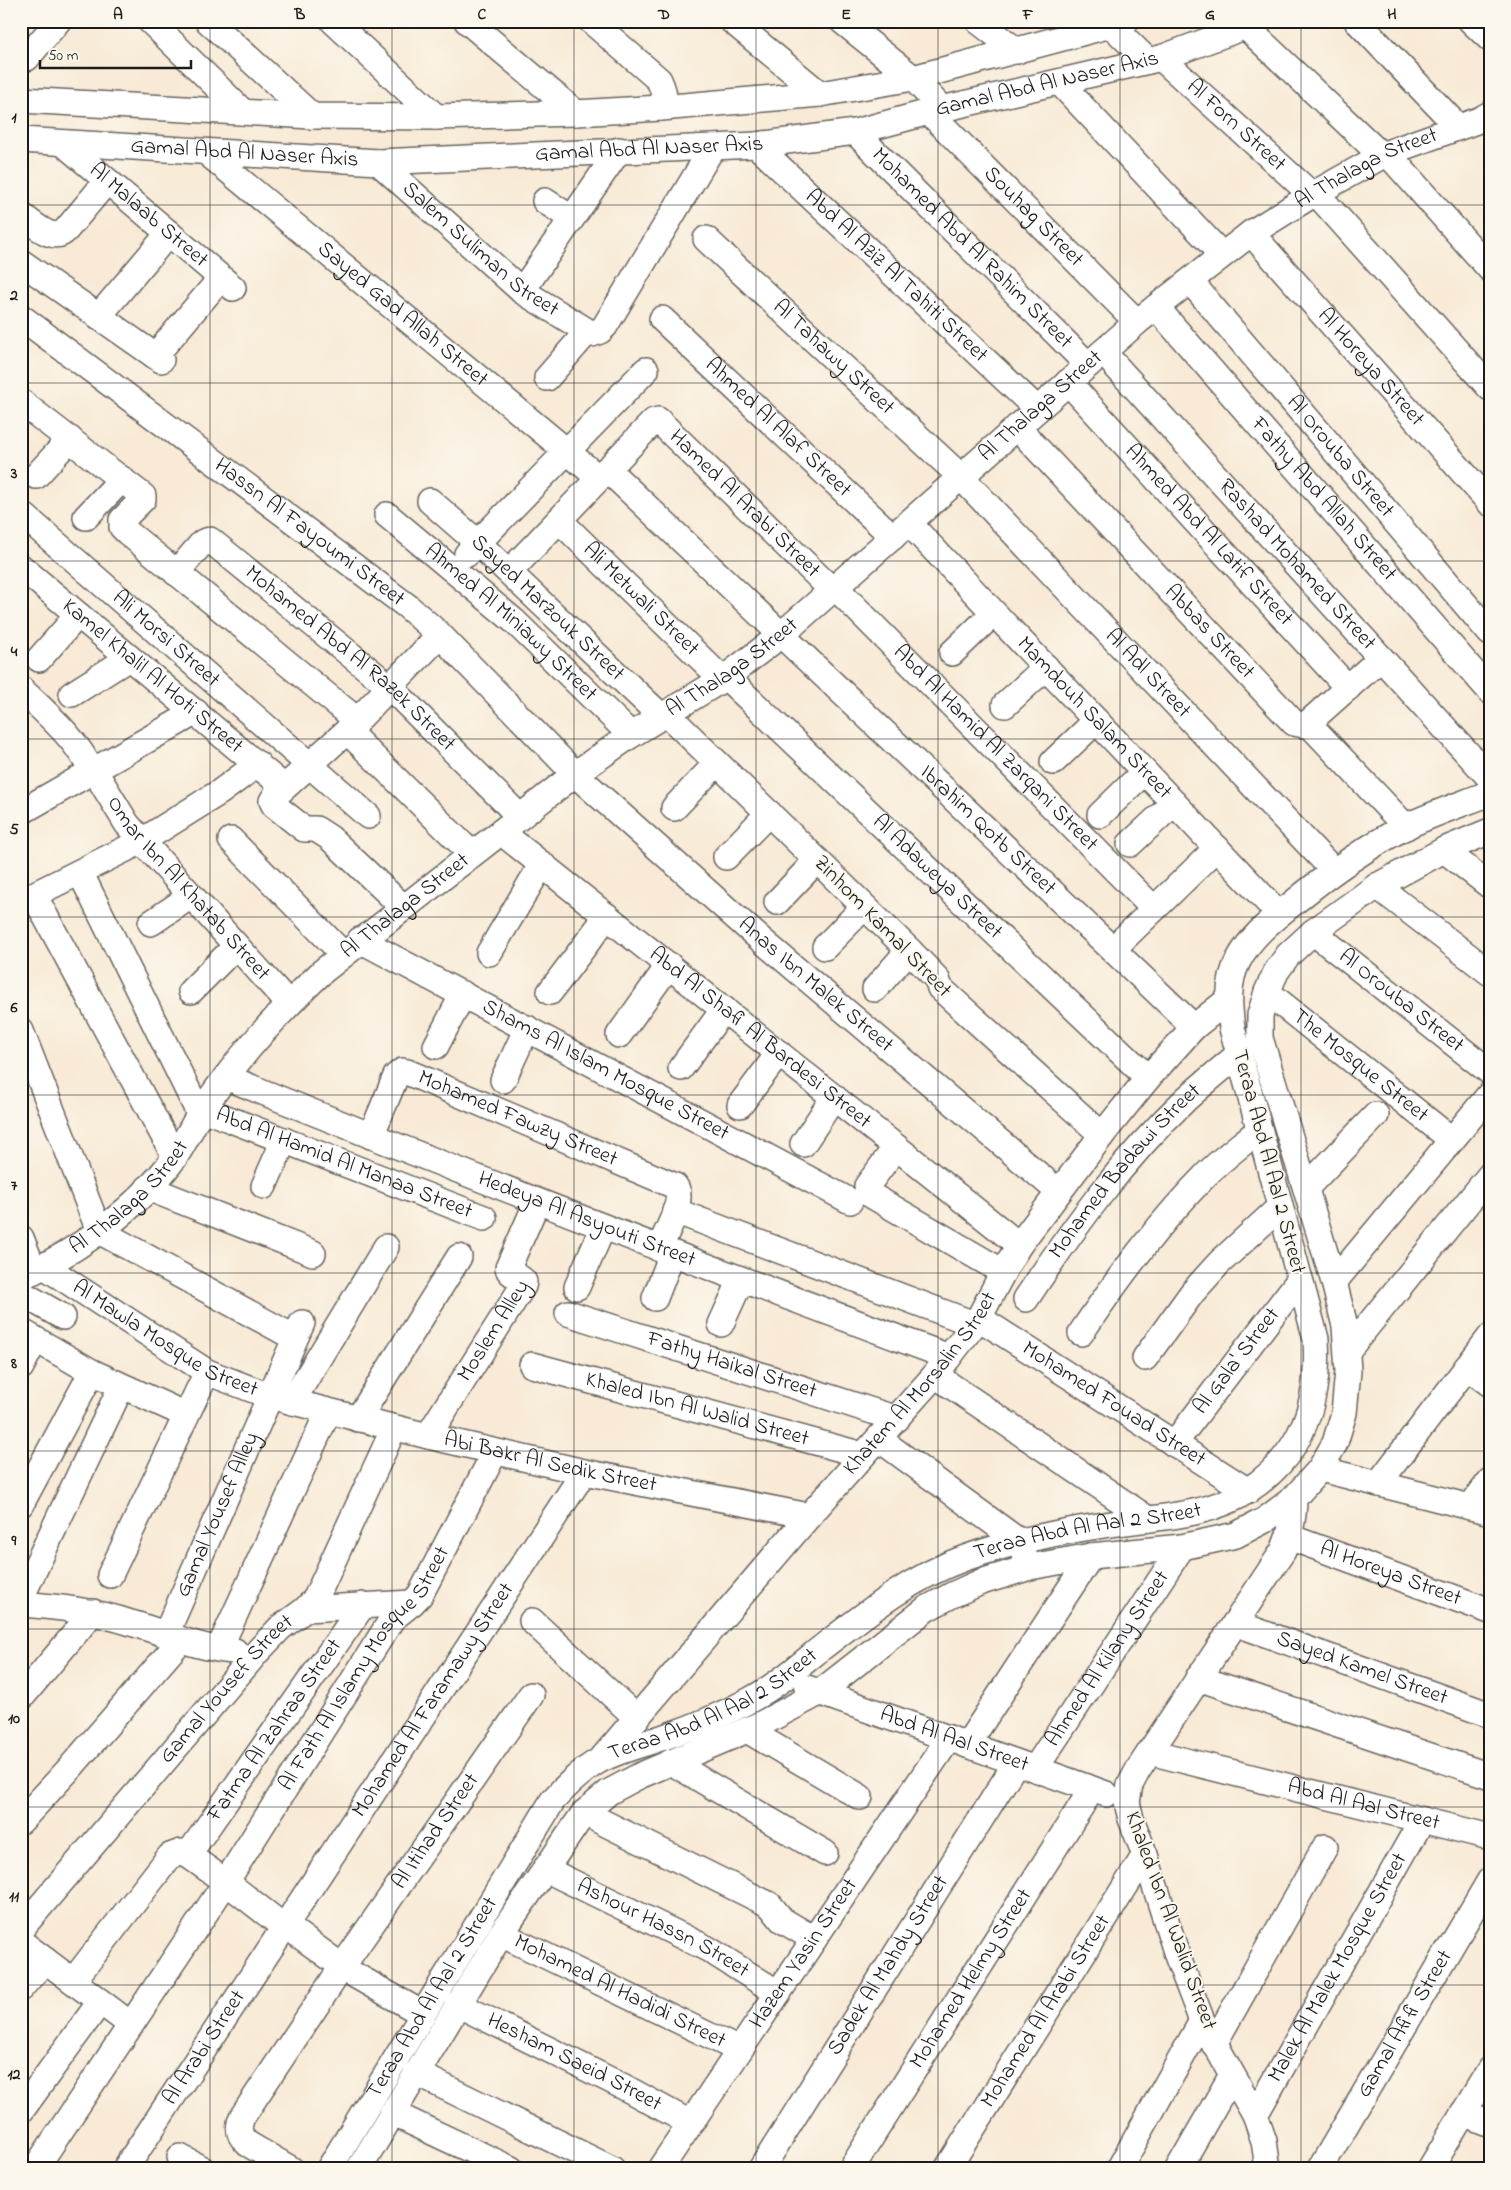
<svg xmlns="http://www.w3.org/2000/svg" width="1511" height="2190" font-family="'Indie Flower',sans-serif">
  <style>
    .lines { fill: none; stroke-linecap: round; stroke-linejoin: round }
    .minor-casing { stroke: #69645d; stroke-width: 28 }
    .minor { stroke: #fff; stroke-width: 25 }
    .grid { fill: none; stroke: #1c1c1c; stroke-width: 1; stroke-opacity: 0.55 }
    .labels { text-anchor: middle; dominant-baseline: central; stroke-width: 4; stroke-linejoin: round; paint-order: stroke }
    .street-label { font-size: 22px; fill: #1c1c1c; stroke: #fbf7ec }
    .neatline { fill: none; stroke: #1c1c1c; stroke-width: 2 }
    .grid-label { font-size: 16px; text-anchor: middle; font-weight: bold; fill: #1c1c1c }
  </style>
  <rect width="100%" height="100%" fill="#fbf7ec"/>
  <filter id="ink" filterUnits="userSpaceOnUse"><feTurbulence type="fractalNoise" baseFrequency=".02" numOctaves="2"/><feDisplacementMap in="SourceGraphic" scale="10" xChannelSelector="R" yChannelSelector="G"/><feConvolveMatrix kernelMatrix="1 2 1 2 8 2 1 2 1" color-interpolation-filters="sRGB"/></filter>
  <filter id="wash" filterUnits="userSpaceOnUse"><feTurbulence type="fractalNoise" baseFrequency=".0096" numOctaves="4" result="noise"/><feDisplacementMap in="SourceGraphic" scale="20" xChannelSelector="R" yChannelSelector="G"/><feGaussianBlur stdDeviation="1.12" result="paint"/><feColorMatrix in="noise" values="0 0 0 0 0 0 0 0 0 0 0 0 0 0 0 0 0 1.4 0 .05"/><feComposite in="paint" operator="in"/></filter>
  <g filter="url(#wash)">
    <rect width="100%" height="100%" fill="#f8ead6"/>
  </g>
  <g filter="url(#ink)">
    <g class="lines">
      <g class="minor-casing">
        <g id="minor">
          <path d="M150,21L243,112"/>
          <path d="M208,21L312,116"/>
          <path d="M333,21L436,117"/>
          <path d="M467,21L576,113"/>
          <path d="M591,21L659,80C664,91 666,98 661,108"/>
          <path d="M732,21L820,94"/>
          <path d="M842,21L913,78L942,109"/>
          <path d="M978,21L1017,51"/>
          <path d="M1107,21L1148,61"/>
          <path d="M1357,21L1458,127"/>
          <path d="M1471,21L1490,39"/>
          <path d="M1246,27L1382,156"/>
          <path d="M27,58L58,21"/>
          <path id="s1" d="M1161,58L1312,195"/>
          <path d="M1060,83L1222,255"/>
          <path d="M21,100L312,116L436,117L576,113L661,108L820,94L913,78L1126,21"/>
          <path id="s2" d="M929,112L1137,322"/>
          <path id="s3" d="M855,132L1088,365"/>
          <path id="s4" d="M21,140L378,162L756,145L855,132L929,112L1161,58L1260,21"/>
          <path id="s5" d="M63,143L233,288"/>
          <path id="s6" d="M756,145L1037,409"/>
          <path id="s7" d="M206,152L599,478"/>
          <path d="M1387,153L1490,269"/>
          <path id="s8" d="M378,162L522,291L592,334L600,331L605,326L713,147"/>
          <path d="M1316,193L1490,388"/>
          <path d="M545,201L571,218"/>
          <path d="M21,215C33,223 53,244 66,230L107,181"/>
          <path id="s9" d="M1251,233L1490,503"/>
          <path id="s10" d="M706,239L961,477L1334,871"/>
          <path d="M21,262L161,360"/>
          <path id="s11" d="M1190,281L1490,633"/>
          <path d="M522,291L619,150"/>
          <path id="s12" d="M1156,307L1490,691"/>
          <path id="s13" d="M21,317L407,606L440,635L575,774L759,938L1059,1192"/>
          <path d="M98,317L169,233"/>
          <path id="s14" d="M662,319L893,537"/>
          <path id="s15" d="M1103,352L1490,778"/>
          <path d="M155,356L221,278"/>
          <path d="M547,378L587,332"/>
          <path id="s16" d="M1068,382L1348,688"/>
          <path d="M21,402L143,496V499L122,520V527L127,532L358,721"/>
          <path id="s17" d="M1017,427L1294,723L1304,725L1308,723L1406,827"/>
          <path id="s18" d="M607,469L1194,1027"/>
          <path d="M36,476L70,439"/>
          <path id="s19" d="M430,501L478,543L662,717"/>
          <path id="s20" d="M21,513L368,816"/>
          <path id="s21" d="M387,515L514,621L631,735"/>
          <path d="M86,517L122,479"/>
          <path id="s22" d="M559,520L723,680"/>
          <path id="s23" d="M909,523L1279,914"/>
          <path d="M467,554L646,370"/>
          <path id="s24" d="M21,567L284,787"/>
          <path id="s25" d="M509,572L654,421L658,420L833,591"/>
          <path id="s26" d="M176,573L203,542L210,540L390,687L520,817"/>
          <path id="s27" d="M836,588L1154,909"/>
          <path d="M952,653L994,613"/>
          <path d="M39,659L78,615"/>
          <path id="s28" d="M726,677L1148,1078"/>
          <path d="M21,689C48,715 76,738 92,772"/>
          <path d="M72,694L129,658"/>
          <path d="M1005,705L1046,667"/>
          <path d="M667,714L909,950L937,979L940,988L1102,1135"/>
          <path d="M1308,723L1381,658"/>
          <path d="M347,731L472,854"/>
          <path d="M1053,762L1096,721"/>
          <path id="s29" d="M94,770L127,824L142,841L289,1004"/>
          <path d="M674,808L717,763"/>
          <path d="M21,812L196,712"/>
          <path d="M1100,815L1144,772"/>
          <path id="s30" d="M501,832L1019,1245"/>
          <path d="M231,840L343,954"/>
          <path d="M1130,844L1174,803"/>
          <path d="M1444,850L1490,886"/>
          <path d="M726,857L769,813"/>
          <path d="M80,872L200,1115"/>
          <path d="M1377,886L1490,973"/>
          <path d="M34,895L175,1157"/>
          <path d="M21,901L142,841L220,792L258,764"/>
          <path d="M777,902L817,860"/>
          <path d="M403,907L330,838L316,829H304L274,805L272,801L275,796L347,731L440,635"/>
          <path d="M151,923L191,896"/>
          <path id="s31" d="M1313,932L1490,1072"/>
          <path id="s32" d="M360,940L850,1201"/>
          <path d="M825,947L864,907"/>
          <path d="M1113,949L1217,848"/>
          <path d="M489,953L542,864"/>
          <path d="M875,989L909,950"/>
          <path d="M191,991L236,946"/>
          <path d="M550,992L607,916"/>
          <path id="s33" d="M1267,992L1452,1140"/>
          <path d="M21,1031L99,1231L295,1338"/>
          <path d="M619,1035L669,965"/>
          <path d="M436,1046L463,994"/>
          <path d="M681,1068L724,1009"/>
          <path id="s34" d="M226,1077C465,1175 706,1267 949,1357"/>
          <path d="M503,1080L527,1028"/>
          <path d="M740,1105L779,1053"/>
          <path id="s35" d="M203,1109L484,1218"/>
          <path id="s36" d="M371,1136L396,1076L402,1071L407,1072L675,1186C686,1200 665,1234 659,1249"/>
          <path d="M803,1144L834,1097"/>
          <path d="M896,1147L867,1186L869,1194L1003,1272"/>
          <path d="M264,1186L284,1140"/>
          <path d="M148,1188L313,1253"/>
          <path d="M1306,1188L1376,1115"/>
          <path d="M675,1211L974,1324"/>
          <path d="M21,1238L34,1271"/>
          <path id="s37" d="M44,1266L207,1372L269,1396L428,1436L584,1472L809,1516"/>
          <path id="s38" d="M21,1277C79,1251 138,1208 175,1157C184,1144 190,1130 198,1117C206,1103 216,1090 226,1077C255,1038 288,1004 323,971L575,774L631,735L726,677L781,635L1137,322L1251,233L1312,195L1387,153L1479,120L1490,114"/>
          <path d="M1334,1282L1490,1094"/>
          <path d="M577,1287L603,1227"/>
          <path d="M21,1293L63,1317"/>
          <path d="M655,1298L672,1254"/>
          <path id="s39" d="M1026,1299C1073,1228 1124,1158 1186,1099C1203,1084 1221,1069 1239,1054"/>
          <path id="s40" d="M568,1313L897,1419"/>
          <path id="s41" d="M979,1318L1248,1491"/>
          <path d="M721,1324L741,1280"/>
          <path d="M21,1331L92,1372L186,1415"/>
          <path d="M1081,1333C1118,1278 1157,1225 1204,1177C1220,1160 1241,1145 1259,1130"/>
          <path d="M1348,1350L1490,1175"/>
          <path d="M1145,1358L1192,1293L1219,1263L1280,1207"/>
          <path id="s42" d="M532,1365L863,1455"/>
          <path d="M21,1367L35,1340"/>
          <path d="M1467,1367L1490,1384"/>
          <path d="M935,1375L1148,1519"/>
          <path d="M292,1402L386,1247"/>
          <path d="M358,1419L459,1257"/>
          <path id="s43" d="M428,1436L523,1286L524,1282C520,1275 510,1276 508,1268L537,1202"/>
          <path d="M879,1439L1020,1542L1024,1553"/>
          <path id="s44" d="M1174,1444L1300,1279"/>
          <path d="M1320,1469L1490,1512"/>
          <path d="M1378,1484L1490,1337"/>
          <path d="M21,1504L92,1372"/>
          <path d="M1470,1507L1490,1481"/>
          <path id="s45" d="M1289,1537L1490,1611"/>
          <path d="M110,1575L207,1372"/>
          <path d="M21,1598L121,1387"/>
          <path d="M21,1604C59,1607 95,1611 131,1623C166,1633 198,1649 235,1651"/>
          <path d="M306,1609L412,1603"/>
          <path d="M532,1621L637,1718"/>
          <path id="s46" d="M1235,1623L1490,1715"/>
          <path id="s47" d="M166,1634L302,1323"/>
          <path d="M219,1649L328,1412"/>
          <path d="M1198,1678L1490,1776"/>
          <path id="s48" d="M807,1688L1106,1794"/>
          <path d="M21,1698L93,1612"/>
          <path d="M747,1730L860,1797"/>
          <path d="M967,1745L1091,1556"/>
          <path id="s49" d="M1150,1752L1490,1837"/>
          <path id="s50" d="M604,1756L809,1516L935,1375L979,1318L1003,1272L1019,1245L1102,1135L1148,1078L1194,1027L1228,1000"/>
          <path d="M671,1762L825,1853"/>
          <path id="s51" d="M1035,1769L1182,1547"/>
          <path d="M584,1813L770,1905L782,1920L814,1939"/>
          <path d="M21,1821L70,1768L181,1640"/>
          <path id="s52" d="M188,1855L363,1605"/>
          <path id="s53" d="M545,1869L708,1949L778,1993"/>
          <path d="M285,1925L351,1973L423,2014"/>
          <path id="s54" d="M21,1929L259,1650L280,1628L306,1609L316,1598L394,1428"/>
          <path id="s55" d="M501,1934L739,2050"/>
          <path d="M21,1942L130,2024"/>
          <path d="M73,1981L170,1856L181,1852L188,1855L226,1882L284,1927"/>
          <path d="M21,1988L45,1960"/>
          <path id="s56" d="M457,2004L624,2087L690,2123"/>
          <path d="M1214,2044L1325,1847"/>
          <path d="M416,2073L612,2169"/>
          <path d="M21,2111L100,2002"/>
          <path d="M392,2113L511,2169"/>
          <path d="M1463,2113L1490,2124"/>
          <path id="s57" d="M1255,2115L1422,1820"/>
          <path d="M180,2157L202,2169"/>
          <path id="s58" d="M35,2169L226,1882L392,1619L412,1603L420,1595L495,1452"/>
          <path id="s59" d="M125,2169L584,1472"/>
          <path id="s60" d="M291,2169L248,2144C239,2136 237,2129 242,2117L342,1967L531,1695"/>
          <path id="s61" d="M329,2169L553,1800C567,1785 581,1771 600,1760C621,1749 645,1744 667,1736C696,1726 724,1714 750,1700C776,1686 798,1667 820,1649C865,1614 911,1577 965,1558C1010,1542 1057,1532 1104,1525C1151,1517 1206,1518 1247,1491C1303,1455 1320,1402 1316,1339L1232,1028C1229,1005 1227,982 1238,961C1250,937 1272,920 1292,904C1327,875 1365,848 1405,827C1432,814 1462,804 1490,793"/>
          <path d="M359,2169L501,1934L584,1813L609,1792L639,1776L761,1724L819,1693L926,1609L952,1595L981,1582L1030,1567L1091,1556L1182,1547L1236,1535L1265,1520L1294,1498L1320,1469L1335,1443L1344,1413L1348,1371L1345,1326L1334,1282L1260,1038V1015L1267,992L1276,972L1288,955L1313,932L1377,886L1444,850L1490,831"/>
          <path id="s62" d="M660,2169L949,1738"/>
          <path id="s63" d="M761,2169L1016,1763"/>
          <path id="s64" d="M851,2169L1092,1789"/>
          <path id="s65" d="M947,2169L1145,1855"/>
          <path d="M1119,2169L1202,2021"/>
          <path d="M1178,2169L1232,2075"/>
          <path d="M1268,2169L1264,2141L1255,2115L1202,2021L1178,1958L1145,1855L1131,1819L1127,1802L1130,1785L1138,1770L1283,1551C1291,1533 1294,1517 1294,1498"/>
          <path id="s66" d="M1320,2169L1490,1880"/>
          <path d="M1430,2169L1490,2069"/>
        </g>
      </g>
      <use href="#minor" class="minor"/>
    </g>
  </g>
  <path class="grid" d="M210,21V2169M392,21V2169M574,21V2169M756,21V2169M938,21V2169M1120,21V2169M1301,21V2169M21,205H1490M21,383H1490M21,561H1490M21,739H1490M21,917H1490M21,1095H1490M21,1273H1490M21,1451H1490M21,1629H1490M21,1807H1490M21,1985H1490"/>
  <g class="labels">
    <g class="street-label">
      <text stroke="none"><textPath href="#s4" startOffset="1034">Gamal Abd Al Naser Axis</textPath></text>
      <text stroke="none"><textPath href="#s1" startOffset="101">Al Forn Street</textPath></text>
      <text stroke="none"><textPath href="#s4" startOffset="629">Gamal Abd Al Naser Axis</textPath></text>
      <text stroke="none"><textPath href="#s4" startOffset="224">Gamal Abd Al Naser Axis</textPath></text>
      <text stroke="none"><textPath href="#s38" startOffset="1756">Al Thalaga Street</textPath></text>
      <text stroke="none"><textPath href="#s5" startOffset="112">Al Malaab Street</textPath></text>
      <text stroke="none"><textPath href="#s2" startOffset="148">Souhag Street</textPath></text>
      <text stroke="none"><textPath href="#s8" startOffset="135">Salem Suliman Street</textPath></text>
      <text stroke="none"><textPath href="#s3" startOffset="165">Mohamed Abd Al Rahim Street</textPath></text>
      <text stroke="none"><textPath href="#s6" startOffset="192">Abd Al Aziz Al Tahiti Street</textPath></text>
      <text stroke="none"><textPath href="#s7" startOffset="255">Sayed Gad Allah Street</textPath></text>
      <text stroke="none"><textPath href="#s10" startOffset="174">Al Tahawy Street</textPath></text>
      <text stroke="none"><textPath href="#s9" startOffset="180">Al Horeya Street</textPath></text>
      <text stroke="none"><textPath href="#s38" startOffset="1351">Al Thalaga Street</textPath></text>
      <text stroke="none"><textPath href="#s14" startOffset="159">Ahmed Al Alaf Street</textPath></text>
      <text stroke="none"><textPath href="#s11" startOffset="231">Al Orouba Street</textPath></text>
      <text stroke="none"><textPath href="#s12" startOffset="255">Fathy Abd Allah Street</textPath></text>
      <text stroke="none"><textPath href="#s25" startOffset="334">Hamed Al Arabi Street</textPath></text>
      <text stroke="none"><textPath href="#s13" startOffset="360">Hassn Al Fayoumi Street</textPath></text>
      <text stroke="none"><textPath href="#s16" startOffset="208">Ahmed Abd Al Latif Street</textPath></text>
      <text stroke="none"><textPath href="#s15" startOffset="288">Rashad Mohamed Street</textPath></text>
      <text stroke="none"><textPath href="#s22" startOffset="114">Ali Metwali Street</textPath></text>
      <text stroke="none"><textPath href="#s19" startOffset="159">Sayed Marzouk Street</textPath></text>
      <text stroke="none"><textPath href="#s21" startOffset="164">Ahmed Al Miniawy Street</textPath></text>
      <text stroke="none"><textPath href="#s17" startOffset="281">Abbas Street</textPath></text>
      <text stroke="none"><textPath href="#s20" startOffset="192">Ali Morsi Street</textPath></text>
      <text stroke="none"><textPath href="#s26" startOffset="232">Mohamed Abd Al Razek Street</textPath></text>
      <text stroke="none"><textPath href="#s38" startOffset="946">Al Thalaga Street</textPath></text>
      <text stroke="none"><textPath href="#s10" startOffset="620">Al Adl Street</textPath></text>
      <text stroke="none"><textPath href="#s24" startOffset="171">Kamel Khalil Al Hoti Street</textPath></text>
      <text stroke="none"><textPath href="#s23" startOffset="269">Mamdouh Salam Street</textPath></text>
      <text stroke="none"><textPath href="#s27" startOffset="226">Abd Al Hamid Al Zarqani Street</textPath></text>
      <text stroke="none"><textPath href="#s18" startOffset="525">Ibrahim Qotb Street</textPath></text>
      <text stroke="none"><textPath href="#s28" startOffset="291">Al Adaweya Street</textPath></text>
      <text stroke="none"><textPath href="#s29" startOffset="152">Omar Ibn Al Khatab Street</textPath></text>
      <text stroke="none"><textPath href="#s38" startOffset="541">Al Thalaga Street</textPath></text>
      <text transform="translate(882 927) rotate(46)">Zinhom Kamal Street</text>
      <text stroke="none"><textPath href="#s13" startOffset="1040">Anas Ibn Malek Street</textPath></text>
      <text stroke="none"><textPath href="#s31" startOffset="112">Al Orouba Street</textPath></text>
      <text stroke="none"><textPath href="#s30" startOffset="331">Abd Al Shafi Al Bardesi Street</textPath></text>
      <text stroke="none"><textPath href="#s33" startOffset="119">The Mosque Street</textPath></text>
      <text stroke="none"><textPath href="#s32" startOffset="278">Shams Al Islam Mosque Street</textPath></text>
      <text stroke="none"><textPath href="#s36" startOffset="198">Mohamed Fawzy Street</textPath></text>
      <text transform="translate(1268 1162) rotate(75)">Teraa Abd Al Aal 2 Street</text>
      <text stroke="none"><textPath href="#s35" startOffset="151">Abd Al Hamid Al Manaa Street</textPath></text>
      <text stroke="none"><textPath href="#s39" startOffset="162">Mohamed Badawi Street</textPath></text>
      <text stroke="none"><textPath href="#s38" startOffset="136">Al Thalaga Street</textPath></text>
      <text stroke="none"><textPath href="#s34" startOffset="388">Hedeya Al Asyouti Street</textPath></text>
      <text stroke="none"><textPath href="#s43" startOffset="124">Moslem Alley</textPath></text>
      <text stroke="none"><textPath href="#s37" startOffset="142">Al Mawla Mosque Street</textPath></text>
      <text stroke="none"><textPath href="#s44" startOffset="104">Al Gala' Street</textPath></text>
      <text stroke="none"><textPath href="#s40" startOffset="172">Fathy Haikal Street</textPath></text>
      <text stroke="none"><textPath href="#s50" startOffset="489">Khatem Al Morsalin Street</textPath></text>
      <text stroke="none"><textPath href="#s41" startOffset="160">Mohamed Fouad Street</textPath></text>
      <text stroke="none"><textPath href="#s42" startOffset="171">Khaled Ibn Al Walid Street</textPath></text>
      <text stroke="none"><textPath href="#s37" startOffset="550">Abi Bakr Al Sedik Street</textPath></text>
      <text stroke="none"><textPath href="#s47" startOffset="130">Gamal Yousef Alley</textPath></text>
      <text stroke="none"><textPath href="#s61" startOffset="1040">Teraa Abd Al Aal 2 Street</textPath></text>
      <text stroke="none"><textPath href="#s45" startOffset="108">Al Horeya Street</textPath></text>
      <text stroke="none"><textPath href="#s51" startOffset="132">Ahmed Al Kilany Street</textPath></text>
      <text stroke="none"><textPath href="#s58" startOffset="600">Al Fath Al Islamy Mosque Street</textPath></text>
      <text stroke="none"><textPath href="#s46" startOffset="135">Sayed Kamel Street</textPath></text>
      <text stroke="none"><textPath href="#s54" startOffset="316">Gamal Yousef Street</textPath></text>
      <text stroke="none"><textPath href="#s59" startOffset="561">Mohamed Al Faramawy Street</textPath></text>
      <text stroke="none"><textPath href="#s61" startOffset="620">Teraa Abd Al Aal 2 Street</textPath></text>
      <text stroke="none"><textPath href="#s52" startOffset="152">Fatma Al Zahraa Street</textPath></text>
      <text stroke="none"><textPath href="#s48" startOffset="156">Abd Al Aal Street</textPath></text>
      <text stroke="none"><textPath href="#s49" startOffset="220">Abd Al Aal Street</textPath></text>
      <text stroke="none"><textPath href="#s60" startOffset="425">Al Itihad Street</textPath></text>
      <text transform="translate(1170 1921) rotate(70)">Khaled Ibn Al Walid Street</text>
      <text stroke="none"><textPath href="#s53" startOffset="132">Ashour Hassn Street</textPath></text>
      <text stroke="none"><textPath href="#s62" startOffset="259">Hazem Yasin Street</textPath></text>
      <text stroke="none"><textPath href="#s63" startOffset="240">Sadek Al Mahdy Street</textPath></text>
      <text stroke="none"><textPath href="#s57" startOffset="169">Malek Al Malek Mosque Street</textPath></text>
      <text stroke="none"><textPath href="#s64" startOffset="225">Mohamed Helmy Street</textPath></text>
      <text stroke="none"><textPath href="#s55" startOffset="132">Mohamed Al Hadidi Street</textPath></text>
      <text stroke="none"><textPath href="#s61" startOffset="200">Teraa Abd Al Aal 2 Street</textPath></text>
      <text stroke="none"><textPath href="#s65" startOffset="186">Mohamed Al Arabi Street</textPath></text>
      <text stroke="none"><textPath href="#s66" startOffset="168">Gamal Afifi Street</textPath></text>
      <text stroke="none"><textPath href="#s59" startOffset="145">Al Arabi Street</textPath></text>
      <text stroke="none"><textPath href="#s56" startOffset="131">Hesham Saeid Street</textPath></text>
    </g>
  </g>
  <rect width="1511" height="2190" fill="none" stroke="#fbf7ec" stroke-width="55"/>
  <path d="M40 60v8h151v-8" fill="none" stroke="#1c1c1c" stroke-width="2.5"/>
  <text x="48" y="60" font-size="15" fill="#1c1c1c" stroke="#fbf7ec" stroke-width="4" paint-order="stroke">50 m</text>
  <rect x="28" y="28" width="1456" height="2134" class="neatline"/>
  <g class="grid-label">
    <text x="118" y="19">A</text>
    <text x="300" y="19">B</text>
    <text x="482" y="19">C</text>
    <text x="664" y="19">D</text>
    <text x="846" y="19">E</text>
    <text x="1028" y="19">F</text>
    <text x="1210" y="19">G</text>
    <text x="1392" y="19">H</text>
    <text x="14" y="122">1</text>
    <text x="14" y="300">2</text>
    <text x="14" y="478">3</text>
    <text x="14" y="656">4</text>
    <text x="14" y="834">5</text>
    <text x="14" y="1012">6</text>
    <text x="14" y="1190">7</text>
    <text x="14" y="1368">8</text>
    <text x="14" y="1545">9</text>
    <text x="14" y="1723">10</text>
    <text x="14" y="1901">11</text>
    <text x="14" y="2079">12</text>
  </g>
</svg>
